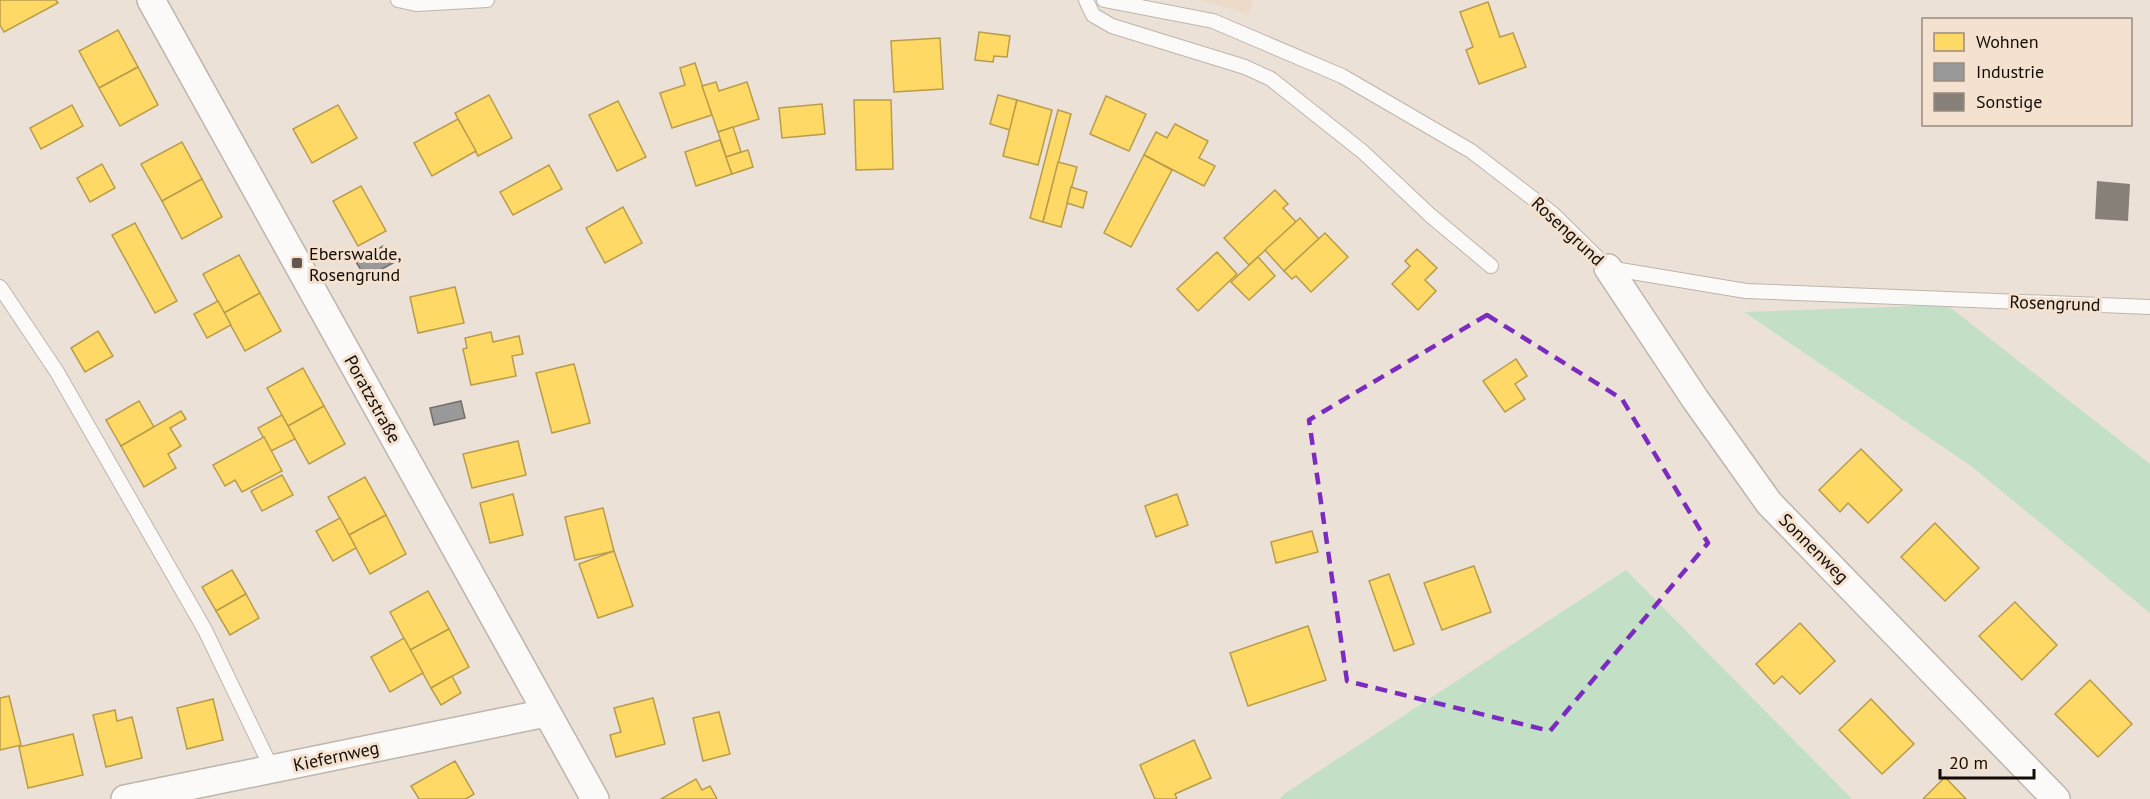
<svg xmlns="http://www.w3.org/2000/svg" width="2150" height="799" font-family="'PT Sans',sans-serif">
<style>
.built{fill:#eddbc9}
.green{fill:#c3e0c6}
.homes{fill:#ffd966;stroke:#b89c4a;stroke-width:1.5}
.industry{fill:#999;stroke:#716f6d;stroke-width:1.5}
.building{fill:#888179}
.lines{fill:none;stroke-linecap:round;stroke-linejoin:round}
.service-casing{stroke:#bdb5ad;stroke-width:16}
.minor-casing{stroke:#bdb5ad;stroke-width:30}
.service{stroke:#fcfaf9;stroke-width:14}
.minor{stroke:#fcfaf9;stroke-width:27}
.marked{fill:none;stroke:#7b2cbf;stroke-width:4.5;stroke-dasharray:12 8;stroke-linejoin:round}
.poi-dot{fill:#5f5750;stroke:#f4e1cf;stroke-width:2}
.labels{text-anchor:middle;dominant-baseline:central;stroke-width:6;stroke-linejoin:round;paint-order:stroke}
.street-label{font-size:18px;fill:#130d07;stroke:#f4e1cf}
.poi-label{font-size:18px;fill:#130d07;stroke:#f4e1cf;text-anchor:start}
</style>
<rect width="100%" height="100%" fill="#ece1d7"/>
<polygon class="built" points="1200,0 1253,0 1249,15"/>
<g class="green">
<polygon points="1947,305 2150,464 2150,613 1971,466 1744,312"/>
<polygon points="1626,570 1852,799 1280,799 1284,794"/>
</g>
<g class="homes">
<polygon points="0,0 56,0 58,3 4,32 0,25"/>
<polygon points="1488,2 1500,37 1513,33 1526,67 1479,84 1466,50 1473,47 1460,12"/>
<polygon points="118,30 138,67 99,88 79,51"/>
<polygon points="979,32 1010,36 1007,57 994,56 993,62 975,60"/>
<polygon points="940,38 943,89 894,92 891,41"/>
<polygon points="695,63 712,115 672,128 660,93 685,85 680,68"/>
<polygon points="138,67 158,105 120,126 99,88"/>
<polygon points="716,82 719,91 747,82 759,119 718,132 702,86"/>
<polygon points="489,95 512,138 478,156 455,113"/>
<polygon points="998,95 1017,100 1010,130 990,124"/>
<polygon points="1106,96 1146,114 1129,151 1090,134"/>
<polygon points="854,100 891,100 893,169 856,170"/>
<polygon points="1017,100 1052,110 1038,165 1003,156"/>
<polygon points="618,101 646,157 617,171 589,115"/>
<polygon points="822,104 825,134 782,138 779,108"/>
<polygon points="72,105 83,126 41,149 30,128"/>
<polygon points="338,105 357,138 312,163 293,129"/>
<polygon points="1058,110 1071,114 1043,222 1030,218"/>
<polygon points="458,119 476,151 432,176 414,143"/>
<polygon points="1175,124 1208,141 1199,158 1215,166 1204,186 1144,155 1156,132 1167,138"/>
<polygon points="733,127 741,152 726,157 718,132"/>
<polygon points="720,140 732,174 696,186 685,152"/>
<polygon points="182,142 202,179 162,201 141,164"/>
<polygon points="748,150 753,167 732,174 726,157"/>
<polygon points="1144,155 1172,170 1131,247 1104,233"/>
<polygon points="1058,162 1077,167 1061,227 1043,222"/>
<polygon points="102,164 115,188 90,202 77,178"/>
<polygon points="549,165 562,189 513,215 500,192"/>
<polygon points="202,179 222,217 182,239 162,201"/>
<polygon points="361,186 386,231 358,246 333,201"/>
<polygon points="1071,187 1087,192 1083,208 1067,203"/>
<polygon points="1275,190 1288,204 1283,208 1296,222 1249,265 1224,238"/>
<polygon points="623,207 642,243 605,263 586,228"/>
<polygon points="1300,218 1319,239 1284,271 1265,250"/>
<polygon points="135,223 177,301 155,313 112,235"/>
<polygon points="1325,233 1348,257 1311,292 1296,276 1292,279 1284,271"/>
<polygon points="1417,249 1437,268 1425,280 1436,291 1418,310 1392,284 1410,266 1405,261"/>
<polygon points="1217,252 1237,274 1198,311 1177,289"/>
<polygon points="239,255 260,293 224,313 203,274"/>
<polygon points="1258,257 1275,276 1249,300 1231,282"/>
<polygon points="455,287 464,323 418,333 410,297"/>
<polygon points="260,293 281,331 245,351 224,313"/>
<polygon points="218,301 231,325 207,338 194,314"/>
<polygon points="98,331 113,356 85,372 71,348"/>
<polygon points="491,332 493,342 519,336 523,354 512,356 516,376 471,385 463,349 467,348 465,338"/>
<polygon points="1516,359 1527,376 1515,384 1525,399 1505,412 1483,381"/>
<polygon points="574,364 590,423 552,433 536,373"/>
<polygon points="303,368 324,406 288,426 267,388"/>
<polygon points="139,401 154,427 121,446 106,420"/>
<polygon points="324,406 345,444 309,464 288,426"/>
<polygon points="181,411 186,419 170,428 181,446 168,454 176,468 144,487 121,446"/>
<polygon points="282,415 295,439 271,451 258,428"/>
<polygon points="264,437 282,471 242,492 235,480 225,486 213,465"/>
<polygon points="518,441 526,475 472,488 463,454"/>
<polygon points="1861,449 1902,490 1868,523 1848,503 1840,512 1819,490"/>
<polygon points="282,475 293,495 262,511 251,491"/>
<polygon points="365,477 386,515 349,535 328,497"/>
<polygon points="513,494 523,535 490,543 480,503"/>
<polygon points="1177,494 1188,525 1156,537 1145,506"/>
<polygon points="603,508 614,551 575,560 565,517"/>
<polygon points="386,515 406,554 370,574 349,535"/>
<polygon points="340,518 356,548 333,561 316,531"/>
<polygon points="1935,523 1979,568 1945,601 1901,557"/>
<polygon points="1312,531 1318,552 1276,563 1271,542"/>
<polygon points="614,551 633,606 598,618 579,564"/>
<polygon points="1474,566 1491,612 1442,630 1424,583"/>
<polygon points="232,570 246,594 216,611 202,587"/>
<polygon points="1389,574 1414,644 1394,651 1369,581"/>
<polygon points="428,591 449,629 410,650 390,612"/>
<polygon points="246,594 259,618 230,635 216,611"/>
<polygon points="2015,602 2057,645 2022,680 1979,636"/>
<polygon points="1800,623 1835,661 1800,694 1782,676 1774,684 1756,664"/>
<polygon points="1308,626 1326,680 1248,706 1230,653"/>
<polygon points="449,629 469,667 431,688 410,650"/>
<polygon points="404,638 423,673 390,692 371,657"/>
<polygon points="452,676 461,693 441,705 431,688"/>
<polygon points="2090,680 2132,724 2098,757 2055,714"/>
<polygon points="9,696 21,745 0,750 0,698"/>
<polygon points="653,698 665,744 616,757 610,735 621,732 614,708"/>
<polygon points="213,699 223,740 187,749 177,708"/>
<polygon points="1871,699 1914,744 1882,774 1839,730"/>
<polygon points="115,710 117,721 132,717 142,758 106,767 93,715"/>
<polygon points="719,712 730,754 703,761 693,718"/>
<polygon points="73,734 83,775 28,788 19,747"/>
<polygon points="1194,740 1211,778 1175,794 1177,799 1155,799 1140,765"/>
<polygon points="455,761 474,794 466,799 419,799 411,786"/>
<polygon points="1945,777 1966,799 1923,799"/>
<polygon points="696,779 702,790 710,786 717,799 661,799"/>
</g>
<g class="industry">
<polygon points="383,246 393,263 366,278 356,262"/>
<polygon points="461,401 465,418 434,425 430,408"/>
</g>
<polygon class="building" points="2097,181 2130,184 2128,221 2095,219"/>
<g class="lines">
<defs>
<g id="service">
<polyline points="398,0 416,4 487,0"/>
<polyline points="1086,0 1093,15 1112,26 1245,67 1271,79 1363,152 1431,216 1491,266"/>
<polyline points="1104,0 1213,21 1342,76 1471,151 1552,213 1608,268 1746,291 2150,307"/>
<polyline points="0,287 57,372 205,630 272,769"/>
</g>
<g id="minor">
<polyline points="151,0 595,799"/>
<polyline points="1608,268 1695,399 1769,503 2056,799"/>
<polyline points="125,799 546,713"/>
</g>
</defs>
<use href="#service" class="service-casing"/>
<use href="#minor" class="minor-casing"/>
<use href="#service" class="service"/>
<use href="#minor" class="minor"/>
</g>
<path class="marked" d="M1487,315l135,84 86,144 -158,188 -203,-50 -38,-261z"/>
<rect class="poi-dot" x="291" y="257" width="12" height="12" rx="3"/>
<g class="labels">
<g class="street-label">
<text transform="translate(1568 231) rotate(43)">Rosengrund</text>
<text transform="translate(2055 303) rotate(2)">Rosengrund</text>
<text transform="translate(373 399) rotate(61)">Poratzstraße</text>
<text transform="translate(1814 548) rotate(45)">Sonnenweg</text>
<text transform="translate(336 756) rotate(-12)">Kiefernweg</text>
</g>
<g class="poi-label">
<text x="309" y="253">Eberswalde,<tspan x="309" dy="21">Rosengrund</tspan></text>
</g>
</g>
<rect x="1922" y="18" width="210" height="108" fill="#f4e1cf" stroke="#9a8c7f" stroke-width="1.5"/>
<rect x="1934" y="33" width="30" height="18" fill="#ffd966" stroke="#9a8c7f" stroke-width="1.5"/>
<text x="1976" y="48" font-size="18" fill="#130d07">Wohnen</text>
<rect x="1934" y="63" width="30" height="18" fill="#999999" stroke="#9a8c7f" stroke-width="1.5"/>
<text x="1976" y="78" font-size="18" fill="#130d07">Industrie</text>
<rect x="1934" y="93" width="30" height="18" fill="#888179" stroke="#9a8c7f" stroke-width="1.5"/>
<text x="1976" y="108" font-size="18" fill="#130d07">Sonstige</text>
<path d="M1940 769v9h94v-9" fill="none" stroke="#130d07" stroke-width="3"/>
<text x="1949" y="769" font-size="18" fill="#130d07" stroke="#f4e1cf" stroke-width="4.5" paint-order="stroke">20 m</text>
</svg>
